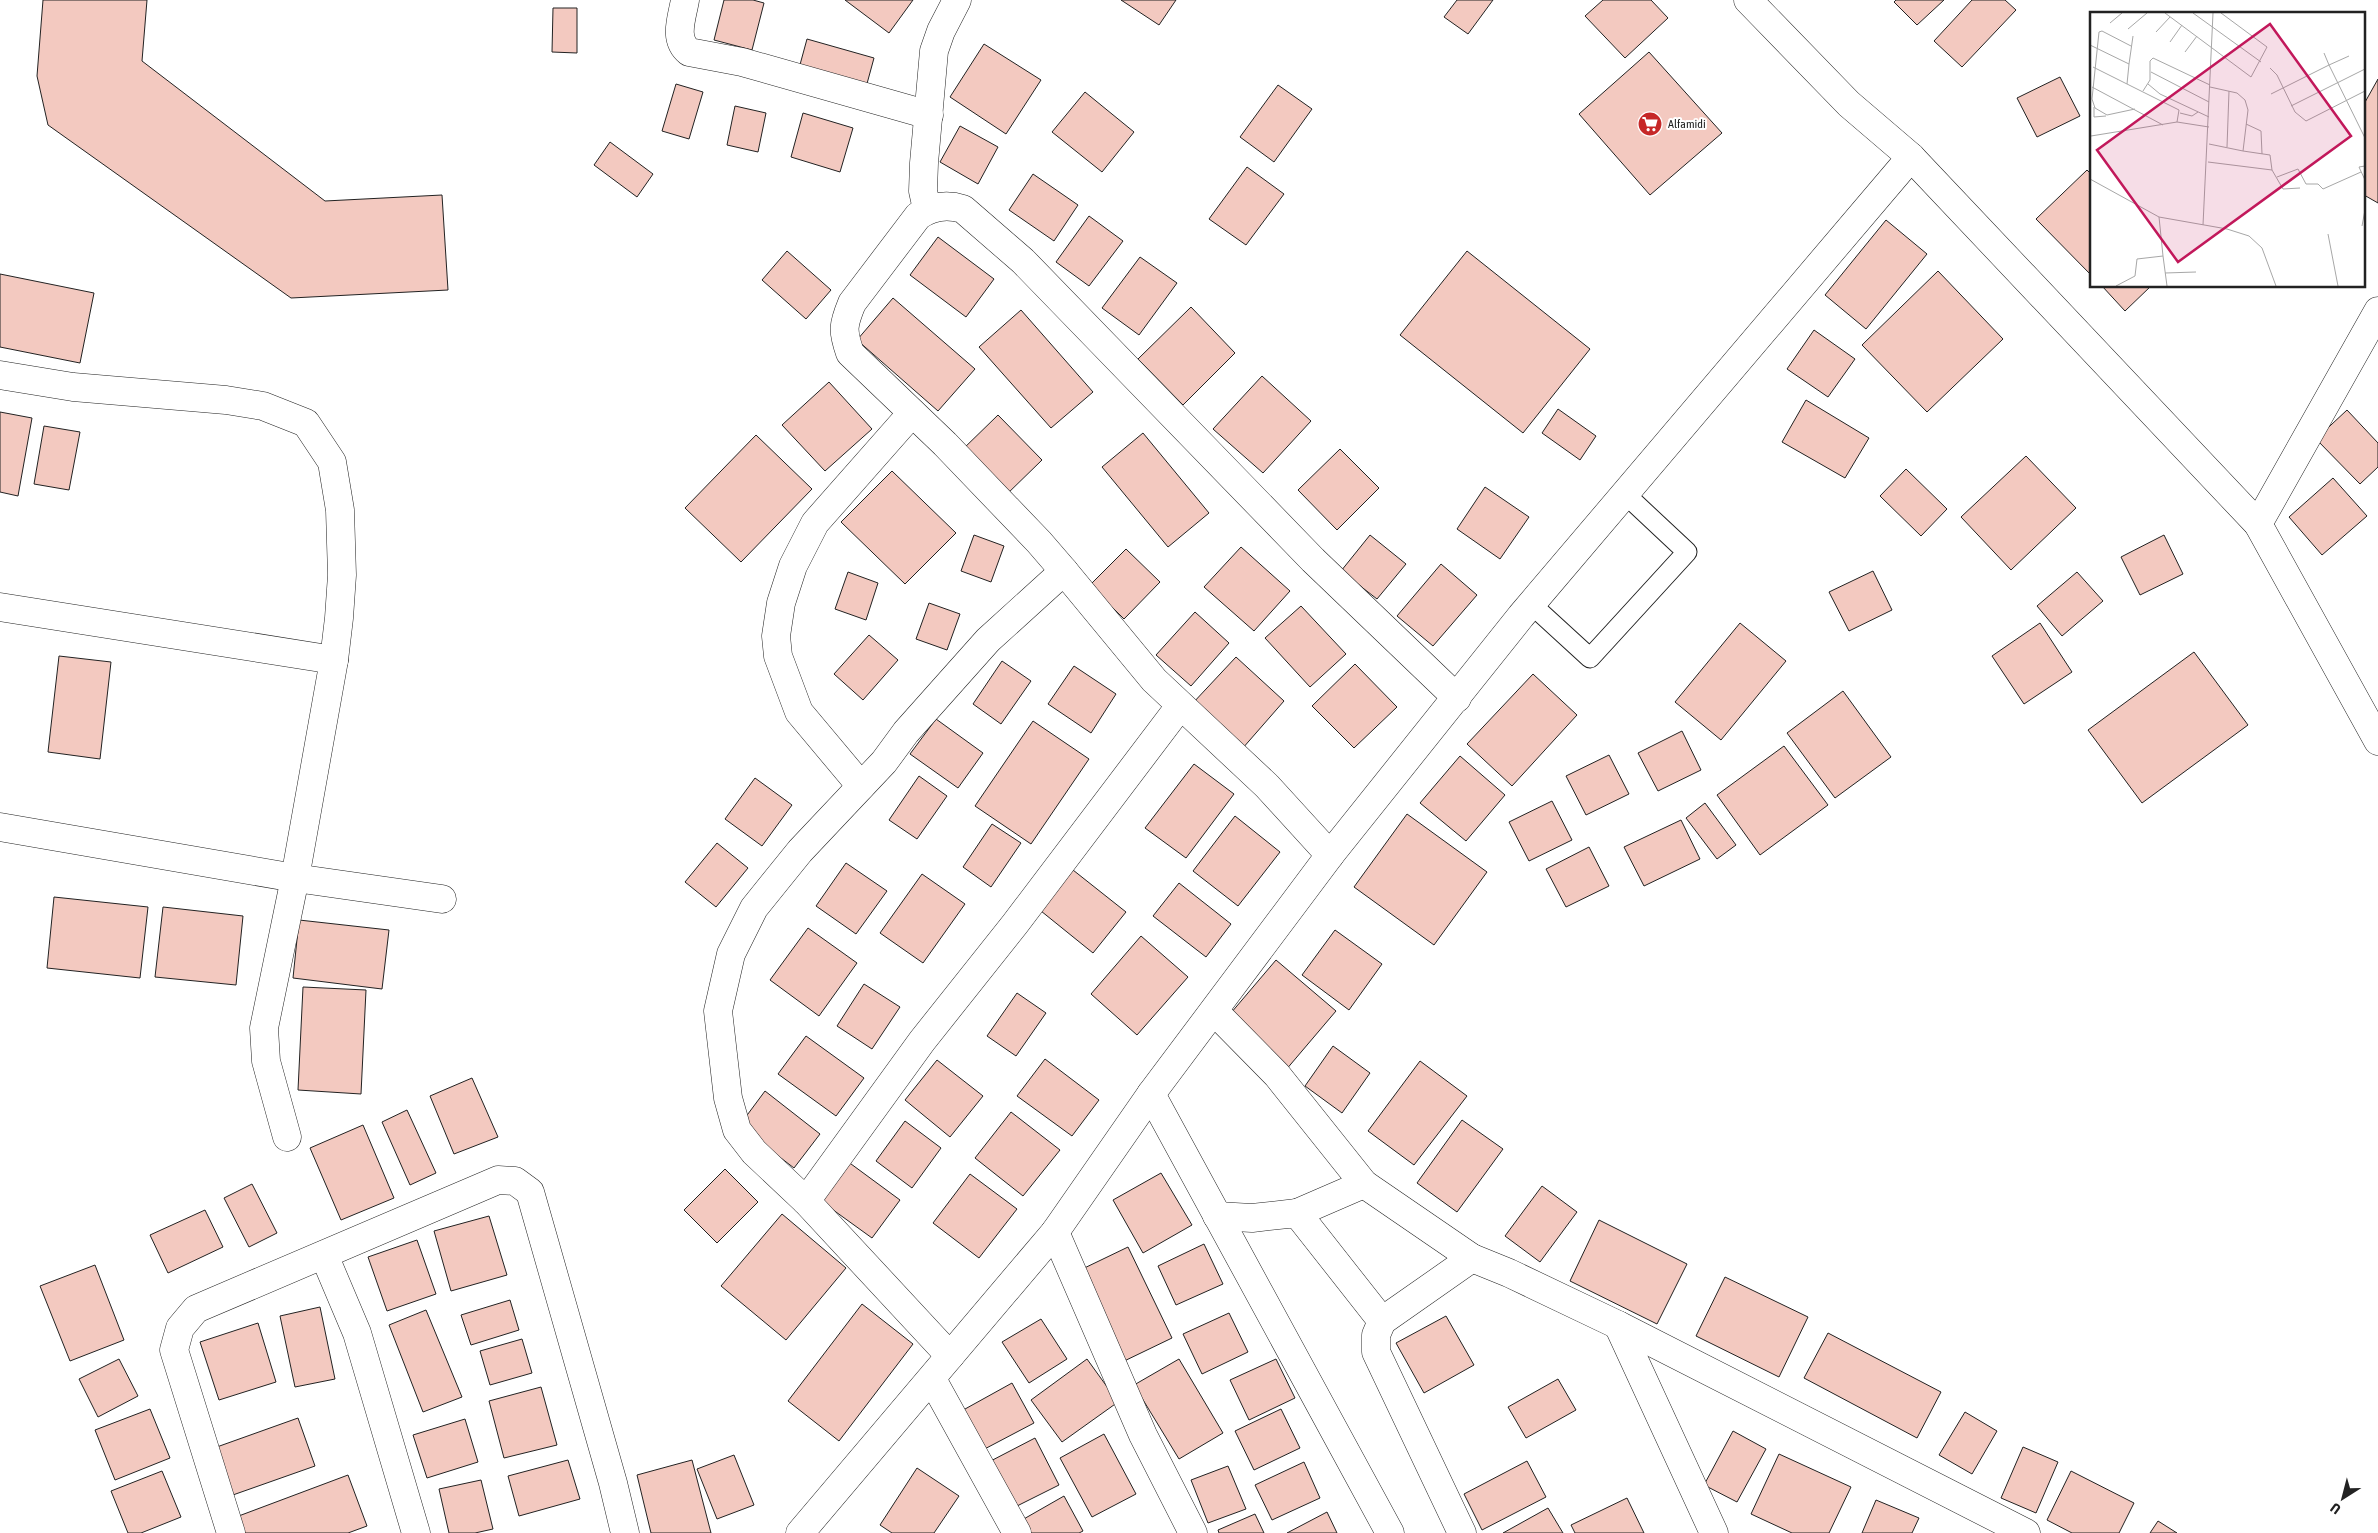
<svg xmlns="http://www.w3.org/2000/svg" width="2378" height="1533" font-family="'Asap Condensed',sans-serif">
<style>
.building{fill:#f3c9c0;stroke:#222}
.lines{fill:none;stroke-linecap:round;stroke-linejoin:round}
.service-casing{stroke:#222;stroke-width:21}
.minor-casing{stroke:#222;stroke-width:29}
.secondary-casing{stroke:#222;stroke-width:29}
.service{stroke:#fff;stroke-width:19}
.minor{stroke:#fff;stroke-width:28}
.secondary{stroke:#fff;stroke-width:28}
.labels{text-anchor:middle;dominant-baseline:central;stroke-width:4;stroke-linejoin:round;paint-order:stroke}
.poi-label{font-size:12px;fill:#222;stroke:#fff;text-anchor:start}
.inset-road{fill:none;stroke:#a7a7a7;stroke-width:1}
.view{fill:#c2185b;fill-opacity:0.15;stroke:#c2185b;stroke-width:2.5}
.inset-edge{fill:none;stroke:#222;stroke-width:2.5}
</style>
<rect width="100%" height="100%" fill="#fff"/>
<g class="building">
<polygon points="43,0 147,0 142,61 325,201 442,195 448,290 291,298 48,125 37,76"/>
<polygon points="724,0 753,0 764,3 752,50 714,40"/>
<polygon points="845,0 913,0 889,33"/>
<polygon points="1121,0 1176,0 1159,25"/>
<polygon points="1457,0 1493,0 1468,34 1444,17"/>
<polygon points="1603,0 1651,0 1668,18 1625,58 1585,16"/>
<polygon points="1896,0 1944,0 1917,25 1894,2"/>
<polygon points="1972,0 2005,0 2016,10 1962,67 1934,41"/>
<polygon points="553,8 577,8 577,53 552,52"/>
<polygon points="807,39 874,58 865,91 798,72"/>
<polygon points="984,44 1041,80 1006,134 950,97"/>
<polygon points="1649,52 1722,133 1650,195 1579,114"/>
<polygon points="2060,77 2080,116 2037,137 2017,98"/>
<polygon points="2378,79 2378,203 2364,195 2364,104"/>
<polygon points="676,84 703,92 689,139 662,131"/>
<polygon points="1278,85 1312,109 1274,162 1240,137"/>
<polygon points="1085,92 1134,132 1102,172 1052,132"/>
<polygon points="735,106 766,113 758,152 727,145"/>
<polygon points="803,113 853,128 840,172 791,157"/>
<polygon points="960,126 998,147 978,184 940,162"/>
<polygon points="610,142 653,174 637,197 594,165"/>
<polygon points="1247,167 1284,194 1246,245 1209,219"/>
<polygon points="2087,170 2092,175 2092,276 2036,219"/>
<polygon points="1033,174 1078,205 1054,241 1009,210"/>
<polygon points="1089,216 1123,241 1089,286 1056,262"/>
<polygon points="1886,220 1927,254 1866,329 1825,295"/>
<polygon points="938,237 994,279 966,317 910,275"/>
<polygon points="787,251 831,290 806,319 762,280"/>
<polygon points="1467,251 1590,349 1523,433 1400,335"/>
<polygon points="1140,257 1177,283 1139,335 1102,308"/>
<polygon points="1938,271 2003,339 1927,412 1862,345"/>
<polygon points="0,274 94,293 80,363 0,347"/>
<polygon points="2102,286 2151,286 2125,311"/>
<polygon points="893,298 975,369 938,411 857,340"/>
<polygon points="1191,307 1235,353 1183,405 1138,359"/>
<polygon points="1021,310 1093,392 1051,428 979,347"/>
<polygon points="1814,330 1855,359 1828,397 1787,369"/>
<polygon points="1262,376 1311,421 1263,473 1213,429"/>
<polygon points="829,382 872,429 825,471 782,425"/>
<polygon points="1806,400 1869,438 1845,478 1782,442"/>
<polygon points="1558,409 1596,436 1580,460 1542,433"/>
<polygon points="2347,410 2378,443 2378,467 2360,484 2316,439"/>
<polygon points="0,412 32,418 18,496 0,492"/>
<polygon points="998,415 1042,460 1004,497 960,452"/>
<polygon points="44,426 80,432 69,490 34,484"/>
<polygon points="1143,433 1209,513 1168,547 1102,467"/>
<polygon points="756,435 812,489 741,562 685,508"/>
<polygon points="1340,449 1379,488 1337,530 1298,490"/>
<polygon points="2026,456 2076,508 2011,570 1961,517"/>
<polygon points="1906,469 1947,509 1921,536 1880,496"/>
<polygon points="892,471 956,533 905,584 841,522"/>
<polygon points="2333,478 2367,516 2322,555 2289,517"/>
<polygon points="1485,487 1529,517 1500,559 1457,529"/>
<polygon points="974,535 1004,546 991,582 961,571"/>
<polygon points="1370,535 1406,564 1377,599 1341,571"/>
<polygon points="2164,535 2183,574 2140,595 2121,557"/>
<polygon points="1241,547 1290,591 1254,631 1204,587"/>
<polygon points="1126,549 1160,582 1124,619 1090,585"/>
<polygon points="1441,564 1477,595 1433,646 1397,616"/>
<polygon points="1873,571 1892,610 1849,631 1829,592"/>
<polygon points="848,572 878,583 866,620 835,609"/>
<polygon points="2077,572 2103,601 2062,636 2037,606"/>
<polygon points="929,603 960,614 947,650 916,639"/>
<polygon points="1301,606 1346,654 1310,687 1265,638"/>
<polygon points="1195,612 1229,643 1191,686 1156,655"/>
<polygon points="1740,623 1786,661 1721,740 1675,702"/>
<polygon points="2040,623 2072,672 2024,704 1992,656"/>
<polygon points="869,635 898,660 863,700 834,674"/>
<polygon points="2194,652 2248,725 2142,803 2088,730"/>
<polygon points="59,656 111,662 100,759 48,752"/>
<polygon points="1236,657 1284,701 1242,749 1192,704"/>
<polygon points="1002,661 1031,681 1001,724 973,704"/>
<polygon points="1355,664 1397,707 1354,748 1312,706"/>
<polygon points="1074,666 1116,694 1091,733 1048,704"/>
<polygon points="1533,674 1577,715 1512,786 1467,744"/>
<polygon points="1843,691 1891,757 1835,798 1787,733"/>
<polygon points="936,719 983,753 958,788 910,754"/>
<polygon points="1033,721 1089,759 1031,844 975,806"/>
<polygon points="1682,731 1701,770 1658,791 1638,753"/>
<polygon points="1784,746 1828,805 1760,855 1717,795"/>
<polygon points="1609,755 1629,794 1586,815 1566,776"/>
<polygon points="1460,756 1505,795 1466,841 1420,803"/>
<polygon points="1194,764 1234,794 1186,858 1145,828"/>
<polygon points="919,776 947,796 917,839 889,820"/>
<polygon points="755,778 792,805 762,846 725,819"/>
<polygon points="1552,801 1572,840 1529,861 1509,822"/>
<polygon points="1705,803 1736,845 1717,859 1686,818"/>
<polygon points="1407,814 1487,872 1434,945 1354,887"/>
<polygon points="1235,816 1280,852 1238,906 1193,871"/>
<polygon points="1681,820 1700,859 1644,886 1624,847"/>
<polygon points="992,824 1021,843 991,887 963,867"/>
<polygon points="717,843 748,868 716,907 685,882"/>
<polygon points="1589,847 1609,886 1566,907 1546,869"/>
<polygon points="846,863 887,891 856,934 816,906"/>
<polygon points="1073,870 1126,912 1093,953 1041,911"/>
<polygon points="922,874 965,904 923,963 880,933"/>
<polygon points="1179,883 1231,924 1206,957 1153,916"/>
<polygon points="54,897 148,907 140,978 47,968"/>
<polygon points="163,907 243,916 236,985 155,977"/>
<polygon points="299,920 389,930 382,989 293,978"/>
<polygon points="808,928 857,963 819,1016 770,980"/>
<polygon points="1335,930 1382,964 1349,1010 1302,975"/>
<polygon points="1141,936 1188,977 1137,1035 1091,994"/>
<polygon points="1276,960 1336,1011 1285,1071 1225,1020"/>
<polygon points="864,984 900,1007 872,1049 837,1026"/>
<polygon points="303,987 366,990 361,1094 298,1090"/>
<polygon points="1017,993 1046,1013 1016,1056 987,1036"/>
<polygon points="806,1036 864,1078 836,1116 778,1074"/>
<polygon points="1333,1046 1370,1073 1342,1113 1305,1086"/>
<polygon points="1045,1059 1099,1100 1072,1136 1017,1096"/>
<polygon points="937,1060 983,1096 950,1137 905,1100"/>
<polygon points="1420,1061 1467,1096 1414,1165 1368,1131"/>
<polygon points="472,1078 498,1137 454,1154 430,1096"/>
<polygon points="765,1091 820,1134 794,1168 739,1126"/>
<polygon points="407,1110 436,1173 410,1185 382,1122"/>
<polygon points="1011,1112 1060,1150 1023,1196 975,1158"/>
<polygon points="1462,1120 1503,1149 1457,1212 1417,1183"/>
<polygon points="905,1121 941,1148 912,1188 876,1161"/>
<polygon points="363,1125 394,1198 341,1220 310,1148"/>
<polygon points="847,1161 900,1200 872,1238 818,1199"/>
<polygon points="725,1169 758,1202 717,1243 684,1210"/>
<polygon points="1161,1173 1192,1225 1143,1253 1113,1200"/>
<polygon points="970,1174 1017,1209 979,1258 933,1223"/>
<polygon points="252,1184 277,1233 249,1247 224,1198"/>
<polygon points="1542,1186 1577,1212 1540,1262 1505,1236"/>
<polygon points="205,1210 223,1247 168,1273 150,1235"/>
<polygon points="782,1214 846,1268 786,1340 721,1286"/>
<polygon points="489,1216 507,1275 451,1291 434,1231"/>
<polygon points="1599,1220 1687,1264 1657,1324 1570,1281"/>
<polygon points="417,1240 436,1294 387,1311 368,1257"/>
<polygon points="1204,1244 1223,1284 1176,1305 1158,1266"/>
<polygon points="1128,1247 1172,1338 1118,1364 1074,1273"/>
<polygon points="95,1265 124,1340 70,1361 40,1286"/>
<polygon points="1725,1277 1808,1317 1779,1377 1696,1336"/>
<polygon points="510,1300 519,1330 471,1345 461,1315"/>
<polygon points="862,1304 913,1344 839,1441 788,1401"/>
<polygon points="320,1307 335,1379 295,1387 280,1316"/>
<polygon points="426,1310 462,1397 423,1412 389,1325"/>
<polygon points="1229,1313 1248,1352 1202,1374 1183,1334"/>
<polygon points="1446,1316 1474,1365 1424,1393 1396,1343"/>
<polygon points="1041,1319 1067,1359 1029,1383 1002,1342"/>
<polygon points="258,1323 276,1382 219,1400 200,1342"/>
<polygon points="1828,1333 1941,1392 1917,1438 1804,1378"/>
<polygon points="522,1339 532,1373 490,1385 480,1351"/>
<polygon points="119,1359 138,1396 98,1417 79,1379"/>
<polygon points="1087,1359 1118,1402 1062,1442 1031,1400"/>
<polygon points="1179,1359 1223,1433 1179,1459 1134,1385"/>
<polygon points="1276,1359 1295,1398 1249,1420 1230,1380"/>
<polygon points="1558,1379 1576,1410 1526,1438 1508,1407"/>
<polygon points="1012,1383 1034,1423 977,1453 956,1414"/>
<polygon points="541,1387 557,1445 504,1458 489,1401"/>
<polygon points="150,1409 170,1458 115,1480 95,1430"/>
<polygon points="1281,1409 1300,1448 1254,1470 1235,1431"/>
<polygon points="1965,1412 1997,1431 1972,1474 1939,1455"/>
<polygon points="298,1418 315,1466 230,1496 214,1448"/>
<polygon points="465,1419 478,1462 427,1478 413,1435"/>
<polygon points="1733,1431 1766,1449 1737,1502 1704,1485"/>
<polygon points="1104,1434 1136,1494 1092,1517 1060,1458"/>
<polygon points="1035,1438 1059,1485 1007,1511 983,1465"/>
<polygon points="2023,1447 2058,1462 2036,1513 2001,1498"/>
<polygon points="1779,1454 1851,1487 1829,1533 1792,1533 1751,1514"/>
<polygon points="734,1455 754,1505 717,1519 697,1469"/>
<polygon points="568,1460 580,1499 519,1516 508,1476"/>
<polygon points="692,1460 711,1533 651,1533 637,1475"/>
<polygon points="1527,1461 1546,1497 1482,1530 1464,1494"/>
<polygon points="1304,1462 1320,1498 1272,1520 1255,1485"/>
<polygon points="1228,1466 1246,1509 1208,1523 1191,1480"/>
<polygon points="917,1468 959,1496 934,1533 892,1533 880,1525"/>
<polygon points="162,1471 181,1517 141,1533 128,1533 111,1491"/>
<polygon points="2071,1471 2134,1503 2119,1533 2072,1533 2047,1520"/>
<polygon points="348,1475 367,1526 348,1533 242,1533 236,1517"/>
<polygon points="481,1480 493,1529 475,1533 449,1533 439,1489"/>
<polygon points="1064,1496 1083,1531 1079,1533 1020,1533 1015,1524"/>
<polygon points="1627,1498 1644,1533 1575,1533 1571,1525"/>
<polygon points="1876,1500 1919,1518 1912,1533 1862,1533"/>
<polygon points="1548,1508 1563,1533 1503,1533"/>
<polygon points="1327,1512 1337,1533 1287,1533"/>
<polygon points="1255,1514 1264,1533 1219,1533 1218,1530"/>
<polygon points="2158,1521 2177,1533 2150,1533"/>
</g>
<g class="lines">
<defs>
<polyline id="service" points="1531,604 1590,658 1687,552 1624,493"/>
<g id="minor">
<path d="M685,0c-3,18 -12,39 4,52l53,10 187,53"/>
<polyline points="927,209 923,191 924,163 934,51 941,31 957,0"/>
<polyline points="0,375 73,387 226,400 263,406 306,423 332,462 340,510 342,575 339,618 334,660 295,878 264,1028 266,1061 287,1137"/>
<polyline points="2258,524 2378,311"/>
<path d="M1064,571l-25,-29 -94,-98 -95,-91c-8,-23 -7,-28 2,-50l66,-87c14,-10 29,-12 45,-7l60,52 290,299 144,138"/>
<polyline points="0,607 334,660"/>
<polyline points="861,786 799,712 778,656 776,636 781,603 793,566 815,523 912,413"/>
<polyline points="0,827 295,878 442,899"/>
<polyline points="1214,1011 1277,1075 1364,1184 1472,1258 1509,1273 1618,1325 2026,1533"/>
<polyline points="1151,1094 1390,1533"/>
<polyline points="806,1201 922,1041 1015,924 1180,706"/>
<polyline points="1297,1213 1364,1184"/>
<polyline points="1217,1216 1252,1218 1297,1213 1382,1321"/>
<polyline points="1055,1232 1143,1435 1193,1533"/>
<polyline points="324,1255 357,1333 416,1533"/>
<polyline points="1618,1325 1714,1533"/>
<polyline points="950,1356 806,1201 754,1152 737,1130 728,1098 718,1011 731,954 754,908 800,851 884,762 906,732 988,640 1064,571 1154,680 1267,786 1330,855"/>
<polyline points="932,1379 1017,1533"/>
<polyline points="231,1533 174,1350 180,1328 196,1309 498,1180 515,1181 530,1192 613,1483 625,1533"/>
<polyline points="800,1533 1055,1232 1151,1094 1330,855 1521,616 1911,157"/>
<polyline points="1462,1533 1376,1352 1376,1335 1382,1321 1472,1258"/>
</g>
<polyline id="secondary" points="1748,0 1849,104 1911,157 2258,524 2378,741"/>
</defs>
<use href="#service" class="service-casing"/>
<use href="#minor" class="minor-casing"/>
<use href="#secondary" class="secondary-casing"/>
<use href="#service" class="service"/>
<use href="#minor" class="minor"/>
<use href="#secondary" class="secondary"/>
</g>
<defs>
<symbol id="supermarket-disc" viewBox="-11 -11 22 22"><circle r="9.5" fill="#c62828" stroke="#fff"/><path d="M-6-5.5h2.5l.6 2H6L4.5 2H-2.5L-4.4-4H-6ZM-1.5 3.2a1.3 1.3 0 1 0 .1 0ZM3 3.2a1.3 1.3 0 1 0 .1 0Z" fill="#fff"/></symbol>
</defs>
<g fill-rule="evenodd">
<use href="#supermarket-disc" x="1636" y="110" width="28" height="28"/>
</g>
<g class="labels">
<g class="poi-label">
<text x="1668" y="124">Alfamidi</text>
</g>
</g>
<g transform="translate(2090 12)">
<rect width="275" height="275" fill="#fff"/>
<path class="inset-road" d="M75,1l86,64 16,-30 -46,-34M103,1l68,49M20,11l12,-10M38,17l19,-16M66,20l14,-15M80,30l12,-17M0,33l39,19 -2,20M41,34l-29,-15 -3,1 -7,67 3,9 12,7 28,-6M95,40l12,-16M259,44l-20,9 36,73M39,52l4,-28M3,55l86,43 -2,12M180,56l7,7 18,37 11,9 59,-30M61,60l58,30M58,72l12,10 49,23M2,75l71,38M53,79l7,-11v-19l3,-3 57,27M181,82l58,-29 -5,-12M201,94l74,-37M4,95v10l12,-1M90,101l12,3 6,-4M156,112l15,7 1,23M1,124l86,-14 32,5M119,132l34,7 5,-41 -3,-10 -8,-7 -27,-6M137,135l2,-56M118,150l64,8 -2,-15 -27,-4M275,154l-6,1 6,13M182,158l11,19 17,-1M187,165l21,-8 8,15h12l5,5 38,-17M0,167l69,38 68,12 22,7 13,12 14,38M113,213l10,-212M272,214l3,-16M238,222l10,52M73,244l4,30M75,261l31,-1M26,274l19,-10 2,-17 26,-3 -4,-39"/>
<path class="view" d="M180,12l81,112 -173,126 -81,-112z"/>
<rect width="275" height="275" class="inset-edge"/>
</g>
<g transform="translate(2343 1498) rotate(216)" stroke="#ffffff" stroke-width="4" paint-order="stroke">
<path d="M0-4L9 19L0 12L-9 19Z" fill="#222222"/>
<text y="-8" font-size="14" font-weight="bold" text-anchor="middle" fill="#222222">U</text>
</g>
</svg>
